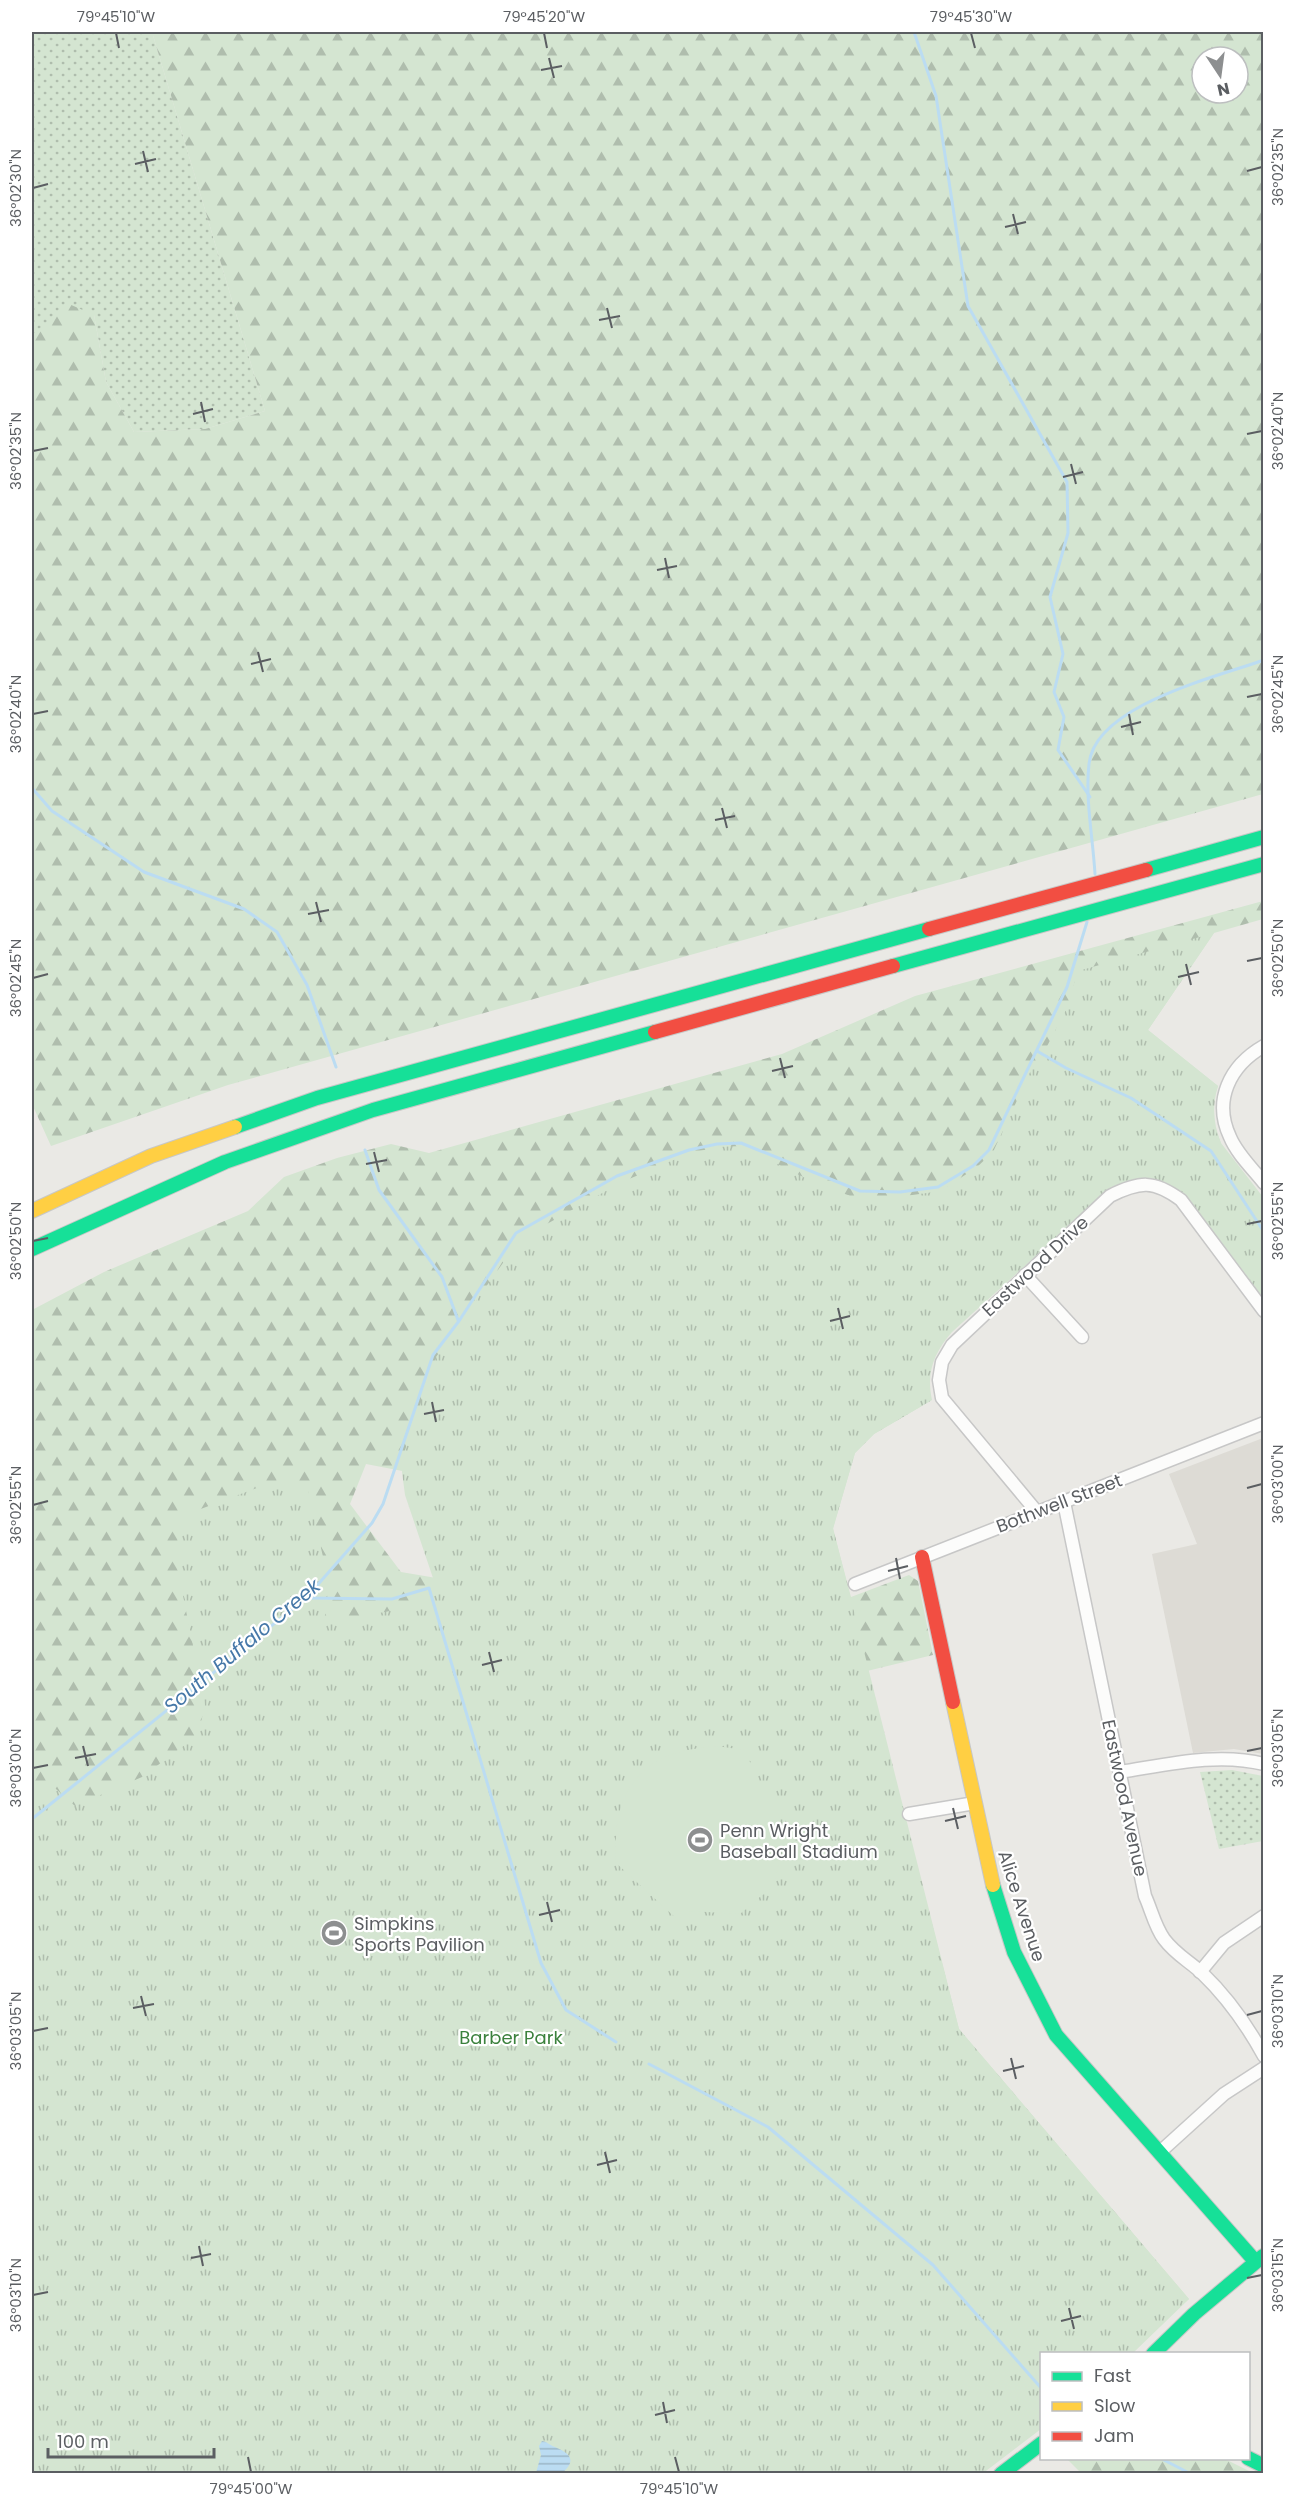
<svg xmlns="http://www.w3.org/2000/svg" width="1295" height="2505" font-family="Poppins,sans-serif">
<style>
.education{fill:#dddbd5}
.grass{fill:url(#grass-dots)}
.forest{fill:url(#forest-firs);fill-rule:evenodd}
.park{fill:url(#park-tufts)}
.pitch{fill:#d4e5d1}
.water{fill:url(#water-rules)}
.lines{fill:none;stroke-linecap:round;stroke-linejoin:round}
.stream{stroke:#bbdcf2;stroke-width:3}
.street-casing{stroke:#c7c7c7;stroke-width:15}
.fast-casing{stroke:#c7c7c6;stroke-width:16}
.slow-casing{stroke:#c7c7c6;stroke-width:16}
.jam-casing{stroke:#c7c7c6;stroke-width:16}
.street{stroke:#fcfcfb;stroke-width:12}
.fast{stroke:#16e098;stroke-width:14}
.slow{stroke:#ffcf43;stroke-width:14}
.jam{stroke:#f24e42;stroke-width:14}
.ticks{fill:none;stroke:#5b5e62;stroke-width:2}
.labels{text-anchor:middle;dominant-baseline:central;stroke-width:4.5;stroke-linejoin:round;paint-order:stroke}
.street-label{font-size:18px;fill:#5b5e62;stroke:#fff}
.poi-label{font-size:18px;fill:#5b5e62;stroke:#fff;text-anchor:start}
.park-label{font-size:18px;fill:#3b813d;stroke:#fff}
.water-label{font-size:20px;font-style:italic;fill:#4678a8;stroke:#fff}
.neatline{fill:none;stroke:#5b5e62;stroke-width:2}
.ticks-label{font-size:15px;text-anchor:middle;fill:#5b5e62}
</style>
<defs>
<pattern id="grass-dots" width="8" height="8" patternUnits="userSpaceOnUse" patternTransform="scale(1.5)"><rect width="8" height="8" fill="#d4e5d1"/><path d="M2 2h.1M6 6h.1" fill="none" stroke="#afbdad" stroke-width="1.8" stroke-linecap="round"/></pattern>
<pattern id="forest-firs" width="22" height="20" patternUnits="userSpaceOnUse" patternTransform="scale(1.5)"><rect width="22" height="20" fill="#d4e5d1"/><path d="M5 1l3.5 6h-7zM16 11l3.5 6h-7z" fill="#afbdad"/></pattern>
<pattern id="park-tufts" width="24" height="20" patternUnits="userSpaceOnUse" patternTransform="scale(1.5)"><rect width="24" height="20" fill="#d4e5d1"/><path d="M3 7l-1-3M5 7V3M7 7l1-3M15 17l-1-3M17 17v-4M19 17l1-3" fill="none" stroke="#afbdad"/></pattern>
<pattern id="water-rules" width="6" height="5" patternUnits="userSpaceOnUse" patternTransform="scale(1.5)"><rect width="6" height="5" fill="#bbdcf2"/><path d="M0 2.5h6" fill="none" stroke="#9bb6c7"/></pattern>
</defs>
<rect width="100%" height="100%" fill="#eae9e5"/>
<polygon class="education" points="1263,1438 1263,1754 1234,1749 1193,1753 1152,1554 1197,1544 1169,1474"/>
<g class="grass">
<polygon points="32,32 152,32 265,411 205,429 134,432 106,382 94,315 32,335"/>
<polygon points="1232,1770 1263,1776 1263,1841 1219,1849 1200,1772"/>
</g>
<g class="forest">
<path d="M152,32h1111v762l-1035,291 -177,61 -19,-42v-769l37,-31 25,11 12,67 28,50 71,-3 60,-18zM1202,57h36v36h-36z"/>
<path d="M1263,901v18l-49,14 -66,97 70,56c-6,20 -5,37 3,57l-204,8 -563,330 -88,-17 -16,40 51,68 65,11 245,-82 221,-101 -58,34 -19,19 -22,76 18,68 58,-22 9,6 15,74 -66,16 92,358 230,270 -57,51 -1100,-363v-677l72,-38 144,-61 36,-34 53,-19 54,-14 38,9 353,-99 133,-58z"/>
<polygon points="1067,2459 1225,2459 1253,2473 1081,2473"/>
</g>
<path class="park" d="M1214,933l-66,97 70,56 -5,15 2,27 6,15 42,54v103l-79,-106c-26,-16 -45,-18 -72,-7l-160,145c-18,21 -26,40 -20,68l-58,34 -19,19 -22,75 126,501 230,270 -56,54 -91,1 -1,75 -59,45 -950,-1v-691l15,-1 28,25 67,-29 56,-42 7,-30 -30,-149 7,-40 99,-37 27,12 21,92 -5,40 66,-12 24,-11 20,-19 -29,-86 -3,-23 2,-19 32,-96 84,-118 102,-57 68,-29 28,-6 24,-1 79,40 36,12 41,-1 43,-6 36,-24 16,-15 39,-84 12,-16 23,-44 11,-37z"/>
<path class="pitch" d="M717,1746l27,4 40,80 -9,54 -35,30 -50,-3 -12,9 -63,-58c1,-16 0,-36 5,-52 16,-49 50,-60 97,-64z"/>
<path class="water" d="M542,2441c6,1 7,4 13,6 14,6 23,13 7,26h-26l5,-18 -2,-9z"/>
<g class="lines">
<g class="stream">
<polyline points="914,32 936,96 968,306 1067,482 1068,533 1050,597 1063,654 1054,692 1064,717 1058,750 1090,797"/>
<polyline points="32,788 52,811 144,872 244,909 277,932 307,985 336,1067"/>
<path d="M1095,874c-2,-35 -10,-75 -6,-110 6,-59 128,-87 175,-104"/>
<polyline points="1037,1051 1066,1068 1131,1098 1211,1151 1264,1232"/>
<polyline points="365,1150 379,1190 442,1277 458,1320"/>
<polyline points="306,1598 392,1599 429,1588 541,1963 566,2010 616,2042"/>
<polyline points="32,1819 306,1598 372,1523 383,1504 433,1355 459,1321 516,1233 617,1176 689,1150 717,1144 741,1143 860,1191 900,1192 938,1187 973,1166 989,1150 1067,987 1087,922"/>
<polyline points="649,2064 768,2127 933,2265 1042,2389"/>
<polyline points="1160,2458 1191,2474"/>
</g>
<defs>
<g id="street">
<path d="M1264,1046c-35,20 -51,55 -34,91 7,17 23,32 34,46"/>
<polyline points="1025,1275 1082,1337"/>
<path d="M1064,1502l81,394c6,13 10,31 19,43 11,15 25,22 38,34 25,24 45,52 62,83"/>
<path d="M1037,1512l-95,-114 -3,-18 3,-18 10,-17 158,-149c30,-15 44,-16 71,4l83,111"/>
<polyline points="855,1584 1264,1423"/>
<path d="M1120,1772c46,-7 97,-20 144,-8"/>
<polyline points="909,1814 975,1803"/>
<polyline points="1200,1972 1224,1943 1264,1916"/>
<polyline points="1160,2152 1224,2094 1264,2068"/>
</g>
<g id="fast">
<polyline points="1146,870 1264,837"/>
<polyline points="893,966 1264,864"/>
<polyline points="235,1127 317,1098 929,929"/>
<polyline points="32,1249 225,1162 373,1110 655,1032"/>
<polyline points="993,1885 1014,1952 1056,2035 1255,2261"/>
<polyline points="1153,2354 1194,2314 1263,2256"/>
<polyline points="1248,2458 1264,2466"/>
<polyline points="1001,2474 1042,2443"/>
</g>
<g id="slow">
<polyline points="32,1211 151,1156 235,1127"/>
<polyline points="953,1702 993,1885"/>
</g>
<g id="jam">
<polyline points="929,929 1146,870"/>
<polyline points="655,1032 893,966"/>
<polyline points="922,1557 953,1702"/>
</g>
</defs>
<use href="#street" class="street-casing"/>
<use href="#fast" class="fast-casing"/>
<use href="#slow" class="slow-casing"/>
<use href="#jam" class="jam-casing"/>
<use href="#street" class="street"/>
<use href="#fast" class="fast"/>
<use href="#slow" class="slow"/>
<use href="#jam" class="jam"/>
</g>
<path class="ticks" d="M116,33l3,15M544,33l3,15M971,33l4,15M549,58l5,20M541,70l21,-4M143,151l5,21M135,164l21,-5M1247,171l15,-4M33,188l15,-4M1013,214l5,20M1005,227l21,-5M607,308l5,20M599,320l21,-4M201,402l4,20M193,414l20,-5M1247,434l15,-3M33,451l15,-3M1071,464l5,20M1063,477l20,-5M665,558l4,20M657,570l20,-4M258,652l5,20M251,664l20,-5M1247,697l15,-3M33,714l15,-3M1129,714l4,21M1121,727l20,-5M722,808l5,20M715,820l20,-4M316,902l5,20M308,914l21,-4M1247,961l15,-3M1186,964l5,21M1178,977l21,-5M33,978l15,-4M780,1058l5,20M772,1071l21,-5M374,1152l5,20M366,1164l21,-4M1247,1224l15,-3M33,1241l15,-3M838,1308l5,21M830,1321l20,-5M432,1402l4,20M424,1414l20,-4M1247,1488l15,-4M33,1505l15,-4M896,1558l4,21M888,1571l20,-5M489,1652l5,20M482,1665l20,-5M83,1746l5,20M1247,1751l15,-3M75,1758l21,-4M33,1768l15,-3M953,1808l5,21M945,1821l21,-5M547,1902l5,20M539,1915l21,-5M141,1996l5,20M133,2008l21,-4M1247,2015l15,-4M33,2031l15,-3M1011,2058l5,21M1003,2071l21,-5M605,2152l5,21M597,2165l20,-5M199,2246l4,20M191,2258l20,-4M1247,2278l15,-3M33,2295l15,-3M1069,2308l5,21M1061,2321l20,-5M663,2402l4,21M655,2415l20,-5M248,2457l3,15M675,2457l4,15"/>
<defs>
<symbol id="stadium-disc" viewBox="-11 -11 22 22"><circle r="9.5" fill="#8d8f90" stroke="#fff"/><path d="M0-5a6.5 5 0 1 0 0 10a6.5 5 0 1 0 0-10ZM-3.5-1.8h7v3.6h-7Z" fill="#fff"/></symbol>
</defs>
<g fill-rule="evenodd">
<use href="#stadium-disc" x="685" y="1825" width="30" height="30"/>
<use href="#stadium-disc" x="319" y="1918" width="30" height="30"/>
</g>
<g class="labels">
<g class="street-label">
<text transform="translate(1035 1266) rotate(-43)">Eastwood Drive</text>
<text transform="translate(1059 1503) rotate(-21)">Bothwell Street</text>
<text transform="translate(1125 1798) rotate(78)">Eastwood Avenue</text>
<text transform="translate(1022 1906) rotate(72)">Alice Avenue</text>
</g>
<g class="poi-label">
<text x="720" y="1830">Penn Wright<tspan x="720" dy="21">Baseball Stadium</tspan></text>
<text x="354" y="1923">Simpkins<tspan x="354" dy="21">Sports Pavilion</tspan></text>
</g>
<g class="park-label">
<text x="511" y="2037">Barber Park</text>
</g>
<g class="water-label">
<text transform="translate(242 1646) rotate(-40)">South Buffalo Creek</text>
</g>
</g>
<rect width="1295" height="2505" fill="none" stroke="#ffffff" stroke-width="66"/>
<rect x="1040" y="2352" width="210" height="108" fill="#ffffff" stroke="#bdbfc0" stroke-width="1.5"/>
<rect x="1052" y="2372" width="30" height="9" fill="#16e098" stroke="#bdbfc0" stroke-width="1.5"/>
<text x="1094" y="2382" font-size="18" fill="#5b5e62">Fast</text>
<rect x="1052" y="2402" width="30" height="9" fill="#ffcf43" stroke="#bdbfc0" stroke-width="1.5"/>
<text x="1094" y="2412" font-size="18" fill="#5b5e62">Slow</text>
<rect x="1052" y="2432" width="30" height="9" fill="#f24e42" stroke="#bdbfc0" stroke-width="1.5"/>
<text x="1094" y="2442" font-size="18" fill="#5b5e62">Jam</text>
<g transform="translate(1220 75) rotate(167)"><circle r="28" fill="#ffffff" stroke="#bdbfc0" stroke-width="1.5"/>
<path d="M0-4.5L10 22L0 15L-10 22Z" fill="#8d8f90"/>
<text y="-9" font-size="16" font-weight="bold" text-anchor="middle" fill="#5b5e62">N</text>
</g>
<path d="M48 2448v9h166v-9" fill="none" stroke="#5b5e62" stroke-width="3"/>
<text x="57" y="2448" font-size="18" fill="#5b5e62" stroke="#ffffff" stroke-width="4.5" paint-order="stroke">100 m</text>
<rect x="33" y="33" width="1229" height="2439" class="neatline"/>
<g class="ticks-label">
<text x="116" y="22">79°45'10"W</text>
<text x="544" y="22">79°45'20"W</text>
<text x="971" y="22">79°45'30"W</text>
<text transform="translate(1278 167) rotate(-90)" y="5">36°02'35"N</text>
<text transform="translate(16 188) rotate(-90)" y="5">36°02'30"N</text>
<text transform="translate(1278 431) rotate(-90)" y="5">36°02'40"N</text>
<text transform="translate(16 451) rotate(-90)" y="5">36°02'35"N</text>
<text transform="translate(1278 694) rotate(-90)" y="5">36°02'45"N</text>
<text transform="translate(16 714) rotate(-90)" y="5">36°02'40"N</text>
<text transform="translate(1278 958) rotate(-90)" y="5">36°02'50"N</text>
<text transform="translate(16 978) rotate(-90)" y="5">36°02'45"N</text>
<text transform="translate(1278 1221) rotate(-90)" y="5">36°02'55"N</text>
<text transform="translate(16 1241) rotate(-90)" y="5">36°02'50"N</text>
<text transform="translate(1278 1484) rotate(-90)" y="5">36°03'00"N</text>
<text transform="translate(16 1505) rotate(-90)" y="5">36°02'55"N</text>
<text transform="translate(1278 1748) rotate(-90)" y="5">36°03'05"N</text>
<text transform="translate(16 1768) rotate(-90)" y="5">36°03'00"N</text>
<text transform="translate(1278 2011) rotate(-90)" y="5">36°03'10"N</text>
<text transform="translate(16 2031) rotate(-90)" y="5">36°03'05"N</text>
<text transform="translate(1278 2275) rotate(-90)" y="5">36°03'15"N</text>
<text transform="translate(16 2295) rotate(-90)" y="5">36°03'10"N</text>
<text x="251" y="2494">79°45'00"W</text>
<text x="679" y="2494">79°45'10"W</text>
</g>
</svg>
